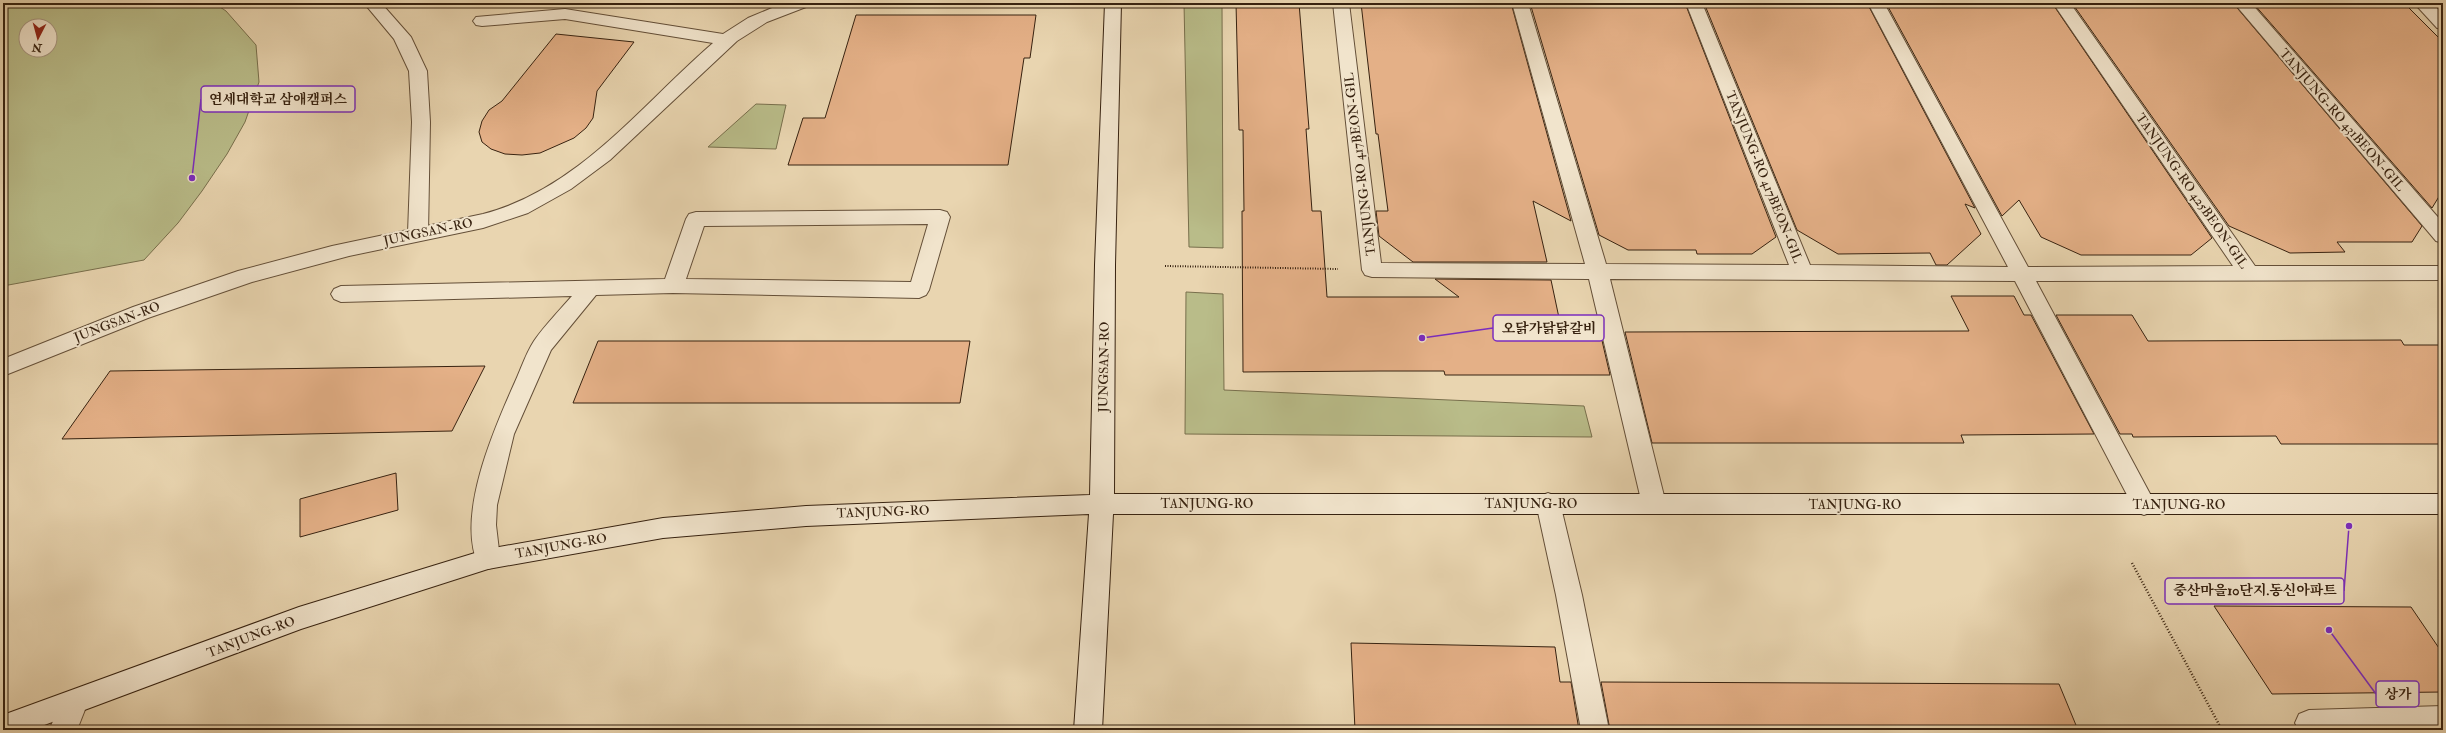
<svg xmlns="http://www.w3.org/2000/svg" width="2446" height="733" font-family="'IM FELL Double Pica','Noto Serif KR',serif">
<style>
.green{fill:#b9bc89;stroke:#786f4c;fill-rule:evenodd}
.building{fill:#e4b087;stroke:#372210}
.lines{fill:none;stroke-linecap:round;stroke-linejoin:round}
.lane-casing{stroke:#644f38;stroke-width:2}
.street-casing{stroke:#644f38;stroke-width:2}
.secondary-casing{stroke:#372210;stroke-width:2}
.path-far1{stroke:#372210;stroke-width:2;stroke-dasharray:1 1.5;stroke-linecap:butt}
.path{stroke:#372210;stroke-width:2.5;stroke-dasharray:1 2;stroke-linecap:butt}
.lane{fill:#f1e4cc;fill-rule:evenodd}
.street{fill:#f1e4cc;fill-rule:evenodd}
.secondary{fill:#f1e4cc;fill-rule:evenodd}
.labels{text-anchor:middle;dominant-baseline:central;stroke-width:4;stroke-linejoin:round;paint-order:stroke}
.street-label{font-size:13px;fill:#372210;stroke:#f1e4cc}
.leader{fill:none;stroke:#7b2cbf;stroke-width:1.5}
.callout-dot{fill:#7b2cbf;stroke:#f1e4cc;stroke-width:1.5}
.callout{fill:#f1e4cc;stroke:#7b2cbf;stroke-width:1.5}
.callout-label{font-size:14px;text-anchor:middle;font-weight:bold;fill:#372210}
</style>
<rect width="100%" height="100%" fill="#e9d5b0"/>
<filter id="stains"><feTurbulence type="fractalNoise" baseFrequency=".005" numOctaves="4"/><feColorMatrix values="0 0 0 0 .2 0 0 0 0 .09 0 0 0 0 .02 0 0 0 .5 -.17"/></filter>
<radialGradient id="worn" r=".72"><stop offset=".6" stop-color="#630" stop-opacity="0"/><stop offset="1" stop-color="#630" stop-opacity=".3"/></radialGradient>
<g class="green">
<path d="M3,3h211l12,8 30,34 3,37 -14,40 -18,32 -25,37 -24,32 -34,37 -141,26zM26,26h24v24h-24z"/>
<polygon points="1184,3 1222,3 1223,248 1189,247"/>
<polygon points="756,104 786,105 776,149 708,147"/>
<polygon points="1186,292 1223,294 1224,390 1584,406 1592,437 1185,434"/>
</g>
<g class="building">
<polygon points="1236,3 1299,3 1309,129 1306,129 1312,211 1321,211 1327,297 1459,297 1435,279 1551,280 1562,332 1600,332 1610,375 1445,375 1444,371 1380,371 1243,372 1242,211 1244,211 1243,130 1239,130"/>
<polygon points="1361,3 1511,3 1571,221 1533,201 1547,262 1413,262 1379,236 1376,211 1388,211 1378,134 1376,134"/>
<polygon points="1530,3 1685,3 1776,237 1752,254 1697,254 1696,250 1628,250 1599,235"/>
<polygon points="1704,3 1867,3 1975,208 1965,204 1981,234 1947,265 1936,265 1930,253 1838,254 1797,230"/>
<polygon points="1886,3 2052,3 2212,238 2191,255 2081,255 2041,237 2019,200 2002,216"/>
<polygon points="2072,3 2233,3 2422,226 2412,242 2337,242 2345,252 2290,253 2229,226"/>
<polygon points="2253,3 2404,3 2443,42 2443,190 2432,208"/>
<polygon points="856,15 1036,15 1030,58 1024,58 1008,165 788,165 803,118 825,118"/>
<polygon points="556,34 634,42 597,91 593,118 586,128 574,138 540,153 522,155 505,154 491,149 482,142 479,132 482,121 489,110 502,101"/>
<polygon points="1951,296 2014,296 2024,315 2031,315 2094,434 1961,435 1964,443 1652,443 1625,332 1969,331"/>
<polygon points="2056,315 2132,315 2148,341 2401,340 2404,345 2443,345 2443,444 2281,444 2276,436 2133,437 2132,434 2120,434"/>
<polygon points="598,341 970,341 960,403 573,403"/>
<polygon points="485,366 452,431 62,439 110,371"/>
<polygon points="396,473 398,510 300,537 300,499"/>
<polygon points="2214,606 2411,607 2443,654 2443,692 2272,694"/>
<polygon points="1351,643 1555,647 1560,682 1571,682 1579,730 1355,730"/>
<polygon points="1601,682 2059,684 2078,730 1610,730"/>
</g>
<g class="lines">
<defs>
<g id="lane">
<polygon points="364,3 381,3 411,37 427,71 430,122 428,233 425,238 418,240 411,238 408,233 412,122 409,71 394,39"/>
<path d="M940,210l7,2 3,5 -21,73 -3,5 -7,3 -246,-5 -77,2 -45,55 -37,84 -17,71 -1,20 4,34 -3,7 -9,3 -9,-3c-24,-49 15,-137 36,-184 6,-13 11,-29 19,-41 11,-16 25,-30 38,-45l-231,6 -7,-3 -3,-5 3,-5 7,-3 324,-7 21,-60 3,-5 7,-2zM928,224l-17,58 -225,-3 18,-53z"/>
<polygon points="1548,493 1556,496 1560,503 1582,595 1609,730 1581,730 1556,595 1536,503 1540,496"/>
<polygon points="75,690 84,693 88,702 77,730 49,730 66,693"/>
<polygon points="2443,706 2443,730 2299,730 2295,723 2299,714 2309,710"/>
</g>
<g id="street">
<path d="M784,3h24l-2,4 -39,15 -30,19 -127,119 -39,29 -43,24 -45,15 -134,28 -97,26 -104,36 -145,58v-17l130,-52 105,-36 94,-25 151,-32c96,-25 158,-109 230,-171l-148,-24 -83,7 -6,-1 -3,-4 3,-4 89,-8 158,25 25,-16z"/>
<polygon points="1333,3 1349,3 1381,263 1585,264 1512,3 1528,3 1606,264 1789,265 1686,3 1702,3 1810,265 2008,267 1868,3 1884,3 2028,267 2233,266 2053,3 2070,3 2255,266 2443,266 2443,280 2036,281 2156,505 2152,512 2144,515 2136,512 2015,281 1610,279 1666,504 1662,511 1654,514 1646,511 1642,504 1589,279 1372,277 1365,275 1362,270"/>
<polygon points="2234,3 2251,3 2443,223 2443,243 2436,241"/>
<polygon points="2414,3 2432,3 2443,14 2443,29 2437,28"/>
</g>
<polygon id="secondary" points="1105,3 1121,3 1115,265 1114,494 2443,494 2443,514 1113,514 1102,730 1074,730 1089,514 806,526 663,538 488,569 301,629 31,730 3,730 3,715 299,607 488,549 663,518 806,506 1090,495 1095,265"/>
</defs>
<use href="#lane" class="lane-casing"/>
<use href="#street" class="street-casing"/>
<use href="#secondary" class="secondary-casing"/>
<polyline class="path-far1" points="1165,266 1338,269"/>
<polyline class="path" points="2132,563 2222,730"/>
<use href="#lane" class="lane"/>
<use href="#street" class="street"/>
<use href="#secondary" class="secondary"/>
</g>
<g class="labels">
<g class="street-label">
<text transform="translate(2342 120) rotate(49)">TANJUNG-RO 431BEON-GIL</text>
<text transform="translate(1360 164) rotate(-97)">TANJUNG-RO 417BEON-GIL</text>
<text transform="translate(1764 177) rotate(68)">TANJUNG-RO 417BEON-GIL</text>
<text transform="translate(2192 191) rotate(55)">TANJUNG-RO 425BEON-GIL</text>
<text transform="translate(428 232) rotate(-12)">JUNGSAN-RO</text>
<text transform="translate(117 322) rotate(-21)">JUNGSAN-RO</text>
<text transform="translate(1104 367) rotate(-89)">JUNGSAN-RO</text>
<text x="1207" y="504">TANJUNG-RO</text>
<text x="1531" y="504">TANJUNG-RO</text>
<text x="1855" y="505">TANJUNG-RO</text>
<text x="2179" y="505">TANJUNG-RO</text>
<text transform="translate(883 512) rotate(-2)">TANJUNG-RO</text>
<text transform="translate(561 546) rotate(-10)">TANJUNG-RO</text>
<text transform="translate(251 637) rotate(-21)">TANJUNG-RO</text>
</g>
</g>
<path class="leader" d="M192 178L201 99M1422 338L1493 328M2349 526L2344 591M2329 630L2376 694"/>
<g class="callout-dot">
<circle cx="192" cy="178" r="4"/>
<circle cx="1422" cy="338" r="4"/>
<circle cx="2349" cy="526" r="4"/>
<circle cx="2329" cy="630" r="4"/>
</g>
<g class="callout">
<rect x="201" y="86" width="154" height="26" rx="4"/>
<rect x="1493" y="315" width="111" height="26" rx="4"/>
<rect x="2165" y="578" width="179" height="26" rx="4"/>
<rect x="2376" y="681" width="43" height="26" rx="4"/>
</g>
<g class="callout-label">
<text x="278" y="104">연세대학교 삼애캠퍼스</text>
<text x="1549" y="333">오닭가닭닭갈비</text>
<text x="2255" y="595">중산마을10단지.동신아파트</text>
<text x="2398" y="699">상가</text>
</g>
<rect width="2446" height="733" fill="none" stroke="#e9d5b0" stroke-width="16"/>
<rect x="4" y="4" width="2438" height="725" fill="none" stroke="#372210" stroke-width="2"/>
<rect x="8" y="8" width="2430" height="717" fill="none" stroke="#372210"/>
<g transform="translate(38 38) rotate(186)"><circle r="19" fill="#f1e4cc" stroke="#a79681"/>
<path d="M0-3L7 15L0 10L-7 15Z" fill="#8f2418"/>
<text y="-6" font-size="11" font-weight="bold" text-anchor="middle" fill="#372210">N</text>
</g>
<rect width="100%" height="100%" filter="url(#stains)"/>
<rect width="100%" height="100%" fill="url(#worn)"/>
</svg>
